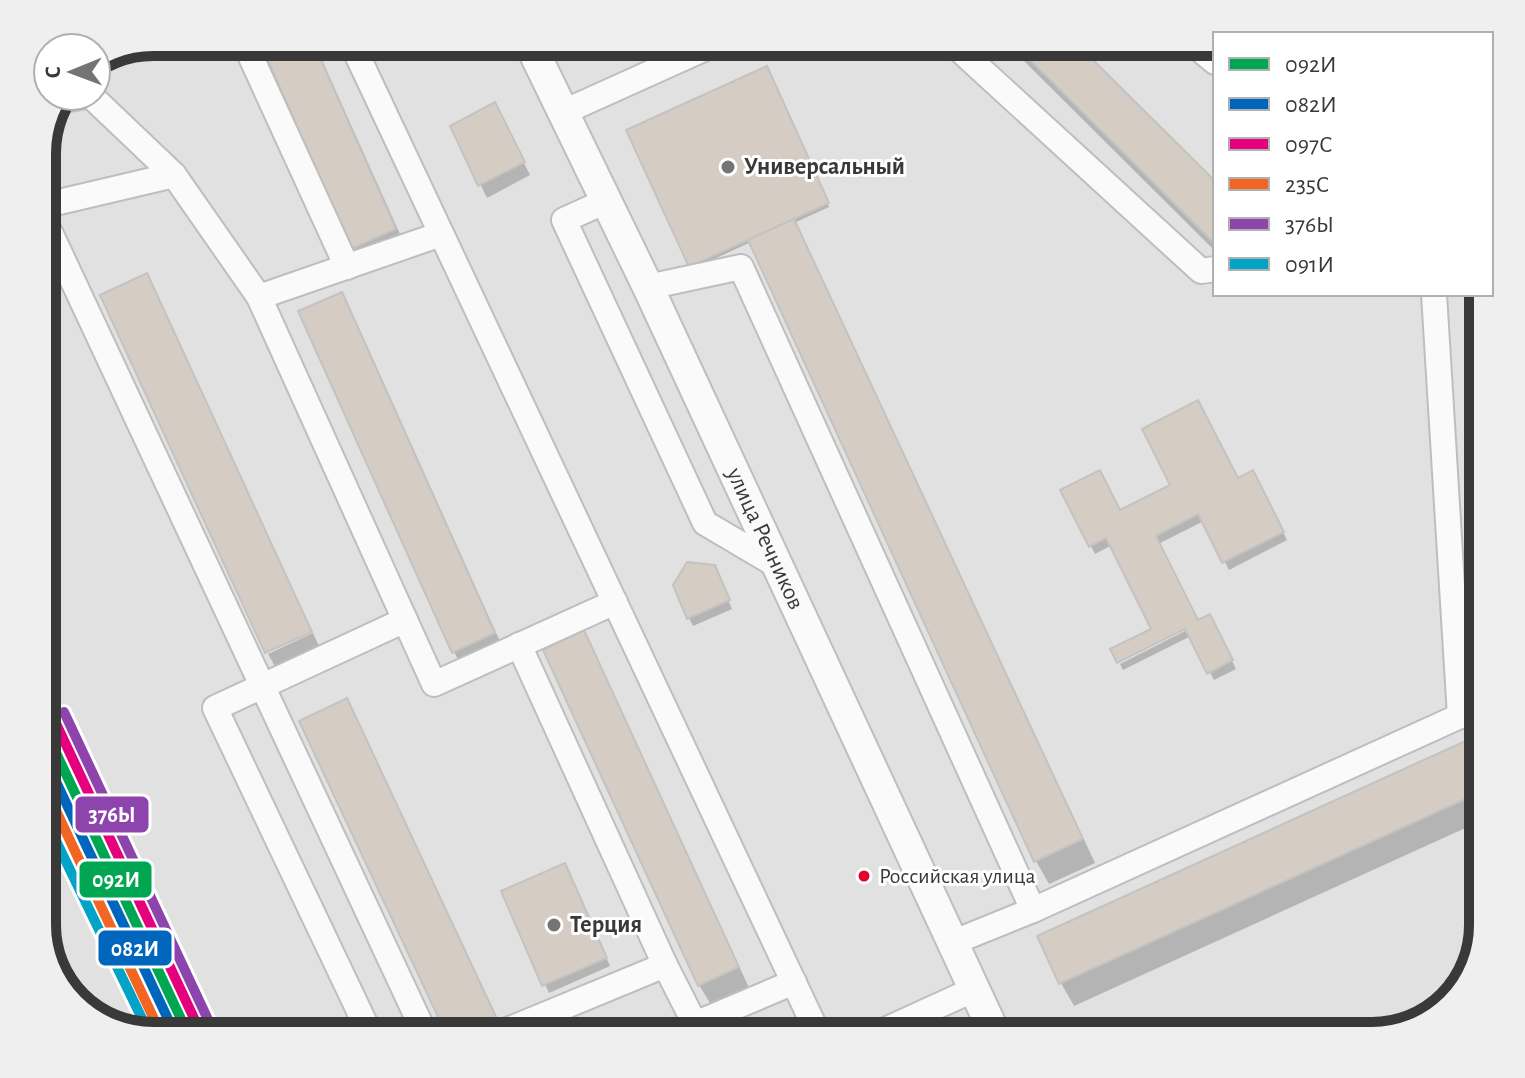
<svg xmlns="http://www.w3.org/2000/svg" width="1525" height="1078" font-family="'Alegreya Sans',sans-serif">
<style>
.shadow{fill:#0003}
.building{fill:#d5ccc3;stroke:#c3c3c3;stroke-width:2}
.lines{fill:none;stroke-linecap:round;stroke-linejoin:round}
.minor-casing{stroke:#bebebe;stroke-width:28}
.tertiary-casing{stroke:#bebebe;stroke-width:34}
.minor{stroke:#fafafa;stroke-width:24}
.tertiary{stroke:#fafafa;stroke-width:30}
.rail{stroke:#bfbfc0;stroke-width:6;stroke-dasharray:10 10;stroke-linecap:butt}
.rail-1-casing{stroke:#fff;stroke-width:16}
.rail-2-casing{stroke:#fff;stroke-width:16}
.rail-3-casing{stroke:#fff;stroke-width:16}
.rail-4-casing{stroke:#fff;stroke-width:16}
.rail-5-casing{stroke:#fff;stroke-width:16}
.rail-6-casing{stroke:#fff;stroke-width:16}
.rail-1{stroke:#00a651;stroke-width:10}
.rail-2{stroke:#0065bd;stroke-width:10}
.rail-3{stroke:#e5007d;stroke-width:10}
.rail-4{stroke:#f26522;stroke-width:10}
.rail-5{stroke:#8e44ad;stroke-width:10}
.rail-6{stroke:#03a3c7;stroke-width:10}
.poi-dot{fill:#747474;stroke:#fff;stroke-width:3}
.bus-dot{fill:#e4002b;stroke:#fff;stroke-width:3}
.labels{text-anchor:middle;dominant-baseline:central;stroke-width:6;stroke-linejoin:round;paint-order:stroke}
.bus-label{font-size:22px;fill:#39393a;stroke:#fff;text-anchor:start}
.poi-label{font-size:24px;font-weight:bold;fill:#39393a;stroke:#fff;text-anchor:start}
.street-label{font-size:24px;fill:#39393a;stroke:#fff}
.rim{fill:none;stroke:#39393a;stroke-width:10}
.line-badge{stroke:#fff;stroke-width:3}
.badge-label{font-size:22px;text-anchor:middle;font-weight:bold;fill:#fff}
</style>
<rect width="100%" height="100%" fill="#e1e1e1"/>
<g class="shadow">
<polygon points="262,42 314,42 408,252 366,271 353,248"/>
<polygon points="562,42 610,42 572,60"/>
<polygon points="645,42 660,42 648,47"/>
<polygon points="1005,42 1072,42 1215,184 1215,251"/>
<polygon points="766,69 829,207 794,223 806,245 1095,863 1049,884 1036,861 751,242 692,269 629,131"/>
<polygon points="501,117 530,175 487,198 452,127"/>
<polygon points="146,276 159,299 311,630 266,650"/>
<polygon points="341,294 354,317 507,657 467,675 454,652"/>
<polygon points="1257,480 1287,540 1229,570 1204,521 1158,544 1198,623 1214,624 1236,669 1214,680 1191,636 1123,670 1120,664 1195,626 1154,629 1112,545 1095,554 1091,546 1120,512 1237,481"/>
<polygon points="718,576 732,609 693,626 689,618"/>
<polygon points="313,633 323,655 280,675 268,654"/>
<polygon points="583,633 596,656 750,990 713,1008 699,985"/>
<polygon points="346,701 359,724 506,1036 449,1036"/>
<polygon points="1483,735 1483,820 1074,1006 1061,983 1039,937"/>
<polygon points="569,873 610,966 549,993 503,892"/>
</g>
<g class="building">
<polygon points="260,42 313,42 396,229 351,249"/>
<polygon points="1012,42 1075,42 1215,181 1215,236 1211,240"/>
<polygon points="767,66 829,203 689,267 626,130"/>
<polygon points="495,102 525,162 478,186 450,126"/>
<polygon points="794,219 1083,839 1034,862 748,240"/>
<polygon points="147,273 312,632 265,653 100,295"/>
<polygon points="342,292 495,633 452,653 298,311"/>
<polygon points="1468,294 1483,294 1483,470"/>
<polygon points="1198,400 1238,478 1253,470 1284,532 1222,563 1198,514 1156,536 1198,620 1210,614 1233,660 1207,674 1185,629 1117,663 1110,649 1151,629 1106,538 1089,547 1060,490 1100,470 1120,510 1170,485 1142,429"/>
<polygon points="687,562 715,565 730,600 687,619 673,585"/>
<polygon points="584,630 739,967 698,986 543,650"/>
<polygon points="347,698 496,1017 456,1036 447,1036 299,721"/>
<polygon points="1483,733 1483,791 1059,984 1037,936"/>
<polygon points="565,863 607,958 542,986 501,891"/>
</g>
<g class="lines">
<defs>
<g id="minor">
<polyline points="244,42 347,267"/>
<polyline points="351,42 819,1036"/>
<polyline points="951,42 1201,271 1215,269"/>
<polyline points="1191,42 1215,62"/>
<polyline points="91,96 174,175"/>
<polyline points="64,100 85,96"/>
<polyline points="565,114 577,106 719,42"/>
<polyline points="606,201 564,220 705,523 778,566"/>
<polyline points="42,206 174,175 259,297 441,234"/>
<polyline points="42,215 426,1036"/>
<polyline points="648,287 741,267 1033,910"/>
<polyline points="1434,294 1460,716"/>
<polyline points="259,297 405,620"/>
<polyline points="519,645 665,965"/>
<polyline points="954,942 1033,910 1460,716 1483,708"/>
<polyline points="371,1036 215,708 405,620 434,684 615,602"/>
<polyline points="493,1036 665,965 695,1024 794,982"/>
<polyline points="872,1036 975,989"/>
</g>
<g id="tertiary">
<path id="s1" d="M529,42l119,245 348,749"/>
</g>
</defs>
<use href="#minor" class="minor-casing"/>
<use href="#tertiary" class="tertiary-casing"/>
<use href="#minor" class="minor"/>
<use href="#tertiary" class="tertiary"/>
<polyline class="rail" points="42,764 171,1036"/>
<defs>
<polyline id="rail-1" points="42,723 189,1036"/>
<polyline id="rail-2" points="42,752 176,1036"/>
<polyline id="rail-3" points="53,717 200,1031"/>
<polyline id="rail-4" points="42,781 162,1036"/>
<polyline id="rail-5" points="64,712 211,1026"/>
<polyline id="rail-6" points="42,812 150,1035"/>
</defs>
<use href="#rail-1" class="rail-1-casing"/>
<use href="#rail-2" class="rail-2-casing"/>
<use href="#rail-3" class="rail-3-casing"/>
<use href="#rail-4" class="rail-4-casing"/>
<use href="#rail-5" class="rail-5-casing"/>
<use href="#rail-6" class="rail-6-casing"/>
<use href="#rail-1" class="rail-1"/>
<use href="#rail-2" class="rail-2"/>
<use href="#rail-3" class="rail-3"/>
<use href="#rail-4" class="rail-4"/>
<use href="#rail-5" class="rail-5"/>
<use href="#rail-6" class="rail-6"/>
</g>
<g class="poi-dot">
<circle cx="728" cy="167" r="8"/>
<circle cx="554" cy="925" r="8"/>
</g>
<circle class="bus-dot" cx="864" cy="876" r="7"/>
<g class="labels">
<g class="bus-label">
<text x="879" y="876">Российская улица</text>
</g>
<g class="poi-label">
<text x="744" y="167">Универсальный</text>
<text x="570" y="925">Терция</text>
</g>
<g class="street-label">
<text stroke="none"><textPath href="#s1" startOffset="550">улица Речников</textPath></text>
</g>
</g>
<path d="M0 0H1525V1078H0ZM153 56H1372A97 97 0 0 1 1469 153V925A97 97 0 0 1 1372 1022H153A97 97 0 0 1 56 925V153A97 97 0 0 1 153 56Z" fill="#efefef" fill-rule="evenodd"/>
<path class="rim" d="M153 56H1372A97 97 0 0 1 1469 153V925A97 97 0 0 1 1372 1022H153A97 97 0 0 1 56 925V153A97 97 0 0 1 153 56Z"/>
<g class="line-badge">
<rect x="74" y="795" width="76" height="39" rx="8" fill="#8e44ad"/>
<rect x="78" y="860" width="75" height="39" rx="8" fill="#00a651"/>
<rect x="97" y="929" width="76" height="38" rx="8" fill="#0065bd"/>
</g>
<g class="badge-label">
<text x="112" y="822">376Ы</text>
<text x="116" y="887">092И</text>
<text x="135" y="956">082И</text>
</g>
<rect x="1213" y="32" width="280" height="264" fill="#ffffff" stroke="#b0b0b0" stroke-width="2"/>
<rect x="1229" y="58" width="40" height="12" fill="#00a651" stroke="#b0b0b0" stroke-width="2"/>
<text x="1285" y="72" font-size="24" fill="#39393a">092И</text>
<rect x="1229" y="98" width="40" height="12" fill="#0065bd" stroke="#b0b0b0" stroke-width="2"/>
<text x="1285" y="112" font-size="24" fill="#39393a">082И</text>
<rect x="1229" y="138" width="40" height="12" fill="#e5007d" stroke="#b0b0b0" stroke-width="2"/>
<text x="1285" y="152" font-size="24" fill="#39393a">097С</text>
<rect x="1229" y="178" width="40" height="12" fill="#f26522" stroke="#b0b0b0" stroke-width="2"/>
<text x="1285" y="192" font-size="24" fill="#39393a">235С</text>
<rect x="1229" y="218" width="40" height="12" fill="#8e44ad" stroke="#b0b0b0" stroke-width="2"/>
<text x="1285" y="232" font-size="24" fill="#39393a">376Ы</text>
<rect x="1229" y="258" width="40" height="12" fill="#03a3c7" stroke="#b0b0b0" stroke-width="2"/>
<text x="1285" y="272" font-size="24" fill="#39393a">091И</text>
<g transform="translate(72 72) rotate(269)"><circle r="38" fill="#ffffff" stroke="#b0b0b0" stroke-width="2"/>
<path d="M0-6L14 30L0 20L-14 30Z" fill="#747474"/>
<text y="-12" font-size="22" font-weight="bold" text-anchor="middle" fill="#39393a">С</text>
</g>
</svg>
